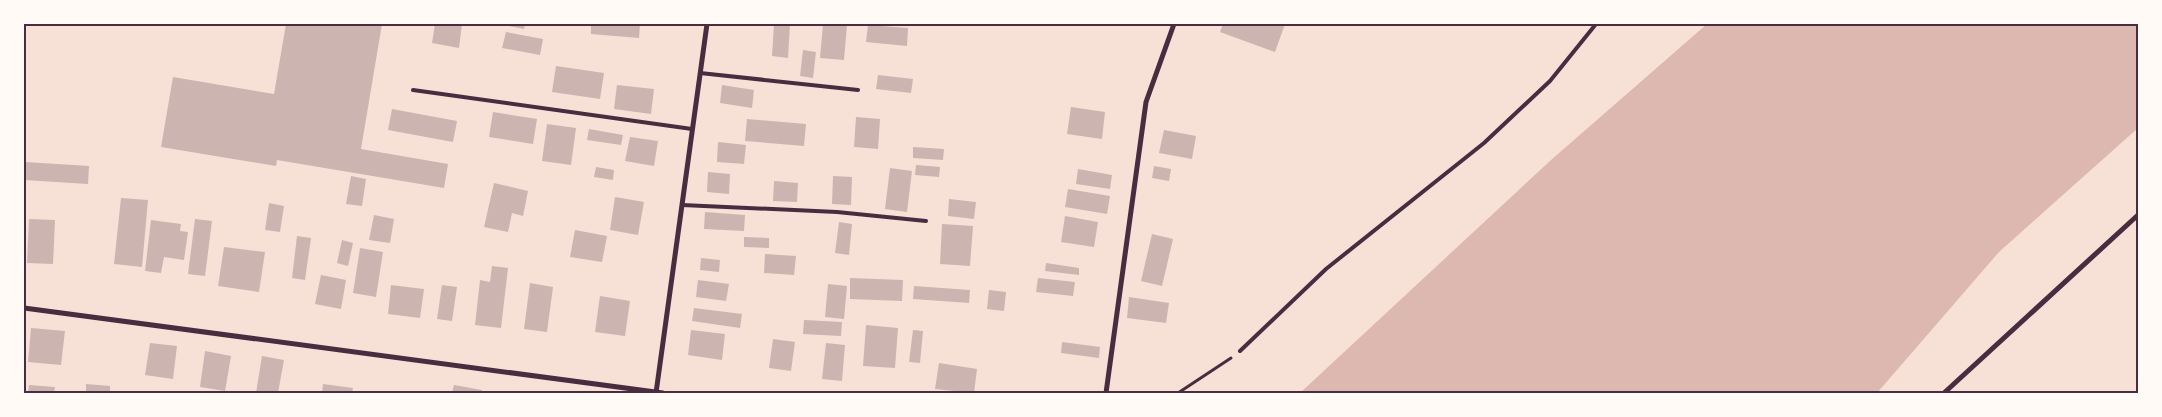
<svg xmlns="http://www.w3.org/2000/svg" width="2162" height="417" font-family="Montserrat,sans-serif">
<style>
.water{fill:#dcb8b0}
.building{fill:#ccb4b1}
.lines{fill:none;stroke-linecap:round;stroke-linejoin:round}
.path{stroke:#4a2c40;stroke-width:3}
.service{stroke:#4a2c40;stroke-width:4}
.minor{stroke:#4a2c40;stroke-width:5}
.neatline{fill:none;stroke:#4a2c40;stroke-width:2}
</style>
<rect width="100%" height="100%" fill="#f7e1d7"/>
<polygon class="water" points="1707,24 2138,24 2138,128 1999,252 1877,393 1300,393 1551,160"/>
<g class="building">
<polygon points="286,24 382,24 361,149 448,164 444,188 277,160 276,166 161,147 173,77 274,94"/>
<polygon points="435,24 462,24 459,48 432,43"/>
<polygon points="499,24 525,24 524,29"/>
<polygon points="591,24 640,24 639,38 591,34"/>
<polygon points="774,24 790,24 788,58 772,56"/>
<polygon points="823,24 847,25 844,60 820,58"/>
<polygon points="1223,24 1285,24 1275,52 1220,32"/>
<polygon points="868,25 908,28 907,46 866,42"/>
<polygon points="506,32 543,39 540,55 502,48"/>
<polygon points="803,50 816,52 813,78 800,76"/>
<polygon points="556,66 604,73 600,99 552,92"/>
<polygon points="878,75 913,79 911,93 876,89"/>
<polygon points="617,85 654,89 651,114 614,109"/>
<polygon points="722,85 754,90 752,108 720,103"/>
<polygon points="1071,107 1105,112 1102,139 1067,134"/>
<polygon points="392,109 457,121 453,142 388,130"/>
<polygon points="493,112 537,119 533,144 489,137"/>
<polygon points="856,117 880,119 878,149 854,147"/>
<polygon points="747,119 806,124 804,146 745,141"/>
<polygon points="547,124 576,128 571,165 542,161"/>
<polygon points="589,129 623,135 621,145 587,140"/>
<polygon points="1164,130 1196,136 1192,159 1159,153"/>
<polygon points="630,137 658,141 654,166 625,161"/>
<polygon points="718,142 746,145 744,164 717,162"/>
<polygon points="913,147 944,149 943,160 913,158"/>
<polygon points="25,162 89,166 88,184 24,180"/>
<polygon points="916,165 940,167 939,177 915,175"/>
<polygon points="1154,166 1171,169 1169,181 1152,178"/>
<polygon points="596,167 614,170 613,180 594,177"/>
<polygon points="890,168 912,171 907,212 885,209"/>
<polygon points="1078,169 1112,175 1110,189 1076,184"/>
<polygon points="708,172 730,174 729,194 707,192"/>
<polygon points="351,176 366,179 362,206 346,204"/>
<polygon points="833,176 852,177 851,205 832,204"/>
<polygon points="774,181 798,183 797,202 773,201"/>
<polygon points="494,183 528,191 523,216 512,213 508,232 484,227"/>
<polygon points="1068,189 1110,196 1107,214 1065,207"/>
<polygon points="615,197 644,202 638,235 610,230"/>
<polygon points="121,198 148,200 142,267 114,264"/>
<polygon points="949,199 976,202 974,219 948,216"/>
<polygon points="269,203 284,206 280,232 265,230"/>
<polygon points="705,212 745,215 744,231 704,229"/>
<polygon points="374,215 394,219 390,243 369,240"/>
<polygon points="1065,216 1098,222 1094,247 1061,242"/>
<polygon points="29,219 55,220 53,264 27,263"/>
<polygon points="195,219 212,221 205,276 188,274"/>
<polygon points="151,220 181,224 180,231 188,232 184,260 164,257 161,273 145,271"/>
<polygon points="839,222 852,224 849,255 835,253"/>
<polygon points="942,224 973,226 970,266 940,264"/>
<polygon points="575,230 607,236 602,262 570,257"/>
<polygon points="1152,234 1173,239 1162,286 1141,281"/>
<polygon points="297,236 311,238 305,280 292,278"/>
<polygon points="744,237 769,238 769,248 744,247"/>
<polygon points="342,240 353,243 348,266 337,263"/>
<polygon points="224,247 265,252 259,292 218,286"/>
<polygon points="360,248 383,252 376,297 353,293"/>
<polygon points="765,254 796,256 794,275 764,273"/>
<polygon points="701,258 720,260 719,272 700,270"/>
<polygon points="1046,263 1079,268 1079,275 1045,271"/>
<polygon points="492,266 508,268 501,328 475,325 480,280 490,282"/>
<polygon points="321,275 346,280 341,309 315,304"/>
<polygon points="850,278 903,280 902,301 850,299"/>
<polygon points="1038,278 1075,282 1073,296 1036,292"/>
<polygon points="698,280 729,284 726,301 696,297"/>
<polygon points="530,283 553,287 547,332 524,329"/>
<polygon points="828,284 847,286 844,319 825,317"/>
<polygon points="391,285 424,289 420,318 388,314"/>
<polygon points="442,285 457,287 452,321 437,319"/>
<polygon points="914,286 970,290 969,303 913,299"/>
<polygon points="989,290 1006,292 1004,311 987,309"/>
<polygon points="600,296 630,301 625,336 595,332"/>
<polygon points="1129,297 1169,303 1166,323 1127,318"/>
<polygon points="694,308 742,314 740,328 692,321"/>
<polygon points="804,320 842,322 841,336 803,334"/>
<polygon points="866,325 898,328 895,368 863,366"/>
<polygon points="31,328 65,331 61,365 28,362"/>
<polygon points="691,330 725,334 722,360 688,355"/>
<polygon points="913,330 923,331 920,363 909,362"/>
<polygon points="773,339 795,342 791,371 769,368"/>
<polygon points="1062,342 1100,347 1099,358 1061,353"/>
<polygon points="150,343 177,346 173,379 145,375"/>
<polygon points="826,343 845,345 842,381 822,379"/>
<polygon points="205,351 231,356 225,391 200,387"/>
<polygon points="262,356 284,360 278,393 256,393"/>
<polygon points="939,363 977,369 974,393 935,389"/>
<polygon points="86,384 110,386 110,393 86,393"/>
<polygon points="323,384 353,388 352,393 322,393"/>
<polygon points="29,385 55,387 54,393 28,393"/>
<polygon points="454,385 482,390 481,393 452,393"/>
</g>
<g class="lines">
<polyline class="path" points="1178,393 1231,358"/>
<g class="service">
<polyline points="700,73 858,90"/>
<polyline points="413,90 692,129"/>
<polyline points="682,205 837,212 926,221"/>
<polyline points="1240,351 1326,269 1484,143 1550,81 1596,24"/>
</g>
<g class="minor">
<polyline points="24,308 663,393"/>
<polyline points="656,393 707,24"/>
<polyline points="1106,393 1146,102 1174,24"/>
<polyline points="1944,393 2138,215"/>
</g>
</g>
<rect width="2162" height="417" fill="none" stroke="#fffaf5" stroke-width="50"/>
<rect x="25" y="25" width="2112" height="367" class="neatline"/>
</svg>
